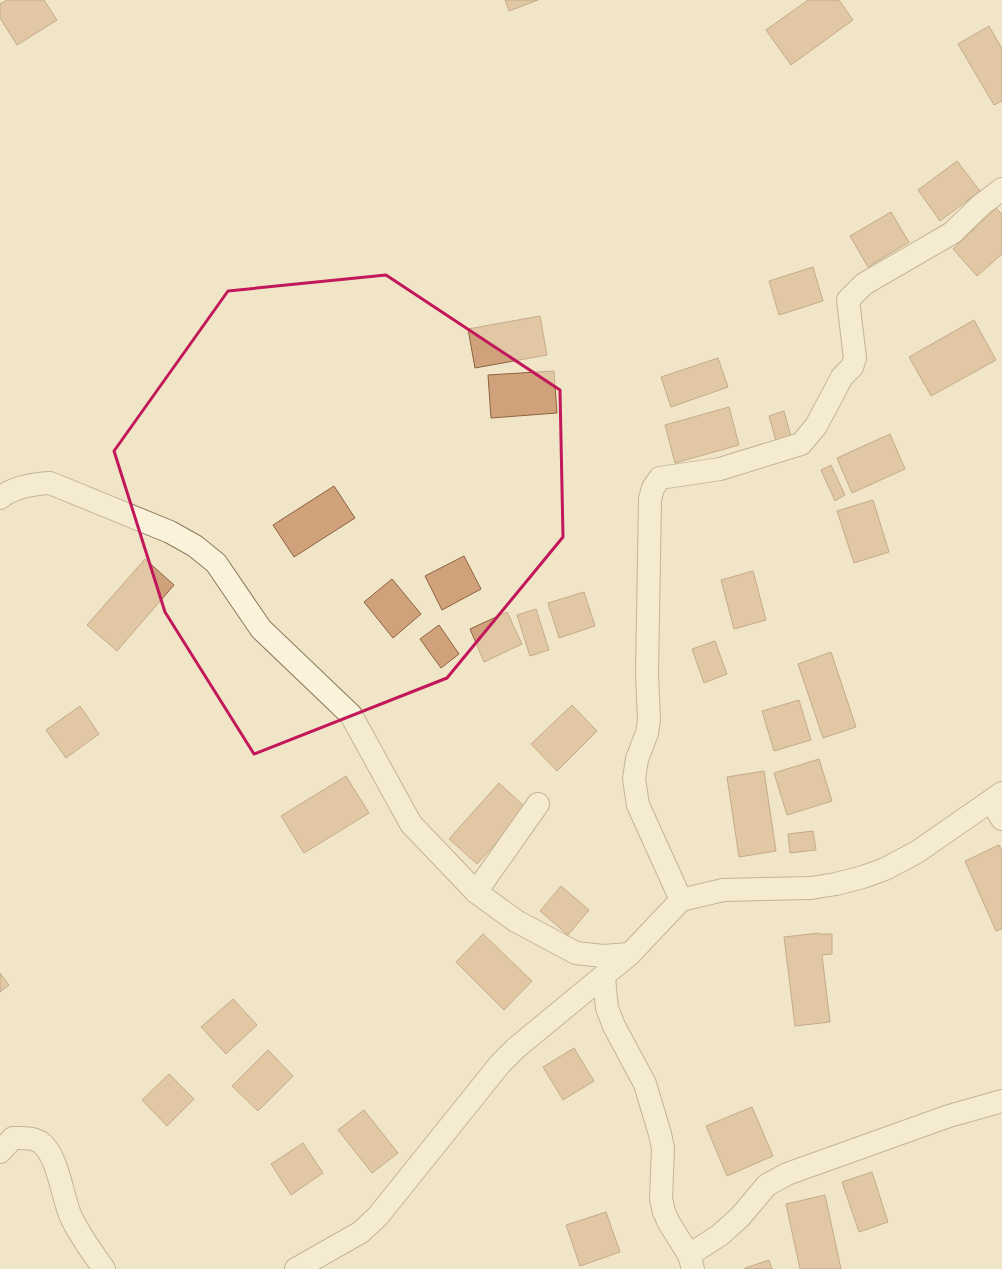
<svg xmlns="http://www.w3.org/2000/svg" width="1002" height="1269" font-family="'Libre Baskerville',serif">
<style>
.building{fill:#d0a27b;stroke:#8e6240}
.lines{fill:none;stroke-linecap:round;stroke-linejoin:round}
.minor-casing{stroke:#8d785b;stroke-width:24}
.minor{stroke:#faf2db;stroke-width:22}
.marked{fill:none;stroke:#c2185b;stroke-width:3;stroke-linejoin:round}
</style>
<rect width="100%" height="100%" fill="#f0e6c7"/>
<g class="building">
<polygon points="7,0 44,0 57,20 17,45 0,18 0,4"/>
<polygon points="505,0 538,0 509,11"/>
<polygon points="808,0 839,0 853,20 791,65 766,30"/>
<polygon points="989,26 1002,49 1002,101 994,105 958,44"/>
<polygon points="957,161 980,191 940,221 918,190"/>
<polygon points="996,208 1002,214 1002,254 977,276 953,249"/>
<polygon points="891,212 909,242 868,267 850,236"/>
<polygon points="813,267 823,301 779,315 769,281"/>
<polygon points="540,316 547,355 475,368 468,329"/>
<polygon points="974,320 996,360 931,396 909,357"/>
<polygon points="718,358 728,387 671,407 661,377"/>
<polygon points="554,371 557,413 491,418 488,375"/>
<polygon points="729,407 739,445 675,463 665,425"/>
<polygon points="784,411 791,437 776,441 769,416"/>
<polygon points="890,434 905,469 852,493 837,458"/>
<polygon points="831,465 845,495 835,501 821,470"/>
<polygon points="334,486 355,518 294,557 273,525"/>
<polygon points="873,500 889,552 854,563 837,511"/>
<polygon points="464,556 481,589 442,610 425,576"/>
<polygon points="145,559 174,585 117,651 87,625"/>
<polygon points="753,571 766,620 734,629 721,580"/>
<polygon points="392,579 421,614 393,638 364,602"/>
<polygon points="584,592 595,626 559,638 548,603"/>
<polygon points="536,609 549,650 530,656 517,615"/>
<polygon points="507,612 522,644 484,662 470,629"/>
<polygon points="439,625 459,654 441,668 420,639"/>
<polygon points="715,641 727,674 704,683 692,649"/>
<polygon points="831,652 856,727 823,738 798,664"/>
<polygon points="799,700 811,740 774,751 762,711"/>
<polygon points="572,705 597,731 557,771 531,744"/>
<polygon points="80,706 99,734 66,758 46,730"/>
<polygon points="819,759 832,801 787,815 774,773"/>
<polygon points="764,771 776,851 739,857 727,777"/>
<polygon points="346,776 369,813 304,853 281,816"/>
<polygon points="499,783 527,809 477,864 449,839"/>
<polygon points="813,831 816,850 790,853 788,834"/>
<polygon points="999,845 1002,851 1002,929 996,931 965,861"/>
<polygon points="561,886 589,910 568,935 540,911"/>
<polygon points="819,933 819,934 832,934 832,954 822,955 830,1022 795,1026 784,937"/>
<polygon points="483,934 532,981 504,1010 456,962"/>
<polygon points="0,973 9,985 0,992"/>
<polygon points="233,999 257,1025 226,1054 201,1027"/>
<polygon points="574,1048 594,1081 563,1100 543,1067"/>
<polygon points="268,1050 293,1076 258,1111 232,1086"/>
<polygon points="169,1074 194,1099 167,1126 142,1100"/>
<polygon points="752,1107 773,1156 727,1176 706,1126"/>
<polygon points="364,1110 398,1153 372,1173 338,1130"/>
<polygon points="303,1143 323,1173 291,1195 271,1164"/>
<polygon points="872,1172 888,1222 859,1232 842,1182"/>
<polygon points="825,1195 841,1269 800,1269 786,1204"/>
<polygon points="606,1212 620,1252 580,1266 566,1225"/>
<polygon points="769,1260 772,1269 745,1269 745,1268"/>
</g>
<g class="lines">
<defs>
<g id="minor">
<path d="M0,498c13,-11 33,-14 50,-15l120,49 25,14 21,17 45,66 90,86 60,109 65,68 40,29 60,32 27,3 27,-2"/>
<polyline points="991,801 1002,819"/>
<polyline points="476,892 538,804"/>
<polyline points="681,900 638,805 634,779 637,759 647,733 649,720 647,674 650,499 653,488 660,478 720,469 801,444 816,426 842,377 852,367 855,358 848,300 864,284 952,233 981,205 1002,189"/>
<polyline points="604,978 607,1008 614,1026 645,1084 660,1134 663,1148 661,1199 664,1212 669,1223 689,1255 693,1269"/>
<path d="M0,1152l13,-14c8,0 19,-1 27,4 18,12 22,55 31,75 9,19 21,35 33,52"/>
<polyline points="689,1255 720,1235 740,1217 767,1185 787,1174 949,1116 1002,1101"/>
<polyline points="296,1269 361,1232 378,1216 500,1064 516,1048 630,954 681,900 723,890 811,888 836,884 863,877 885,869 917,852 1002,793"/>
</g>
</defs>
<use href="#minor" class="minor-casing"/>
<use href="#minor" class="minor"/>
</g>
<path d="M0 0H1002V1269H0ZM386,275l174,115 3,147 -116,141 -193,76 -89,-142 -51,-161 114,-160z" fill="#f0e6c7" fill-opacity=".55" fill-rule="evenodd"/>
<path class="marked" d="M386,275l174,115 3,147 -116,141 -193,76 -89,-142 -51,-161 114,-160z"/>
</svg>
